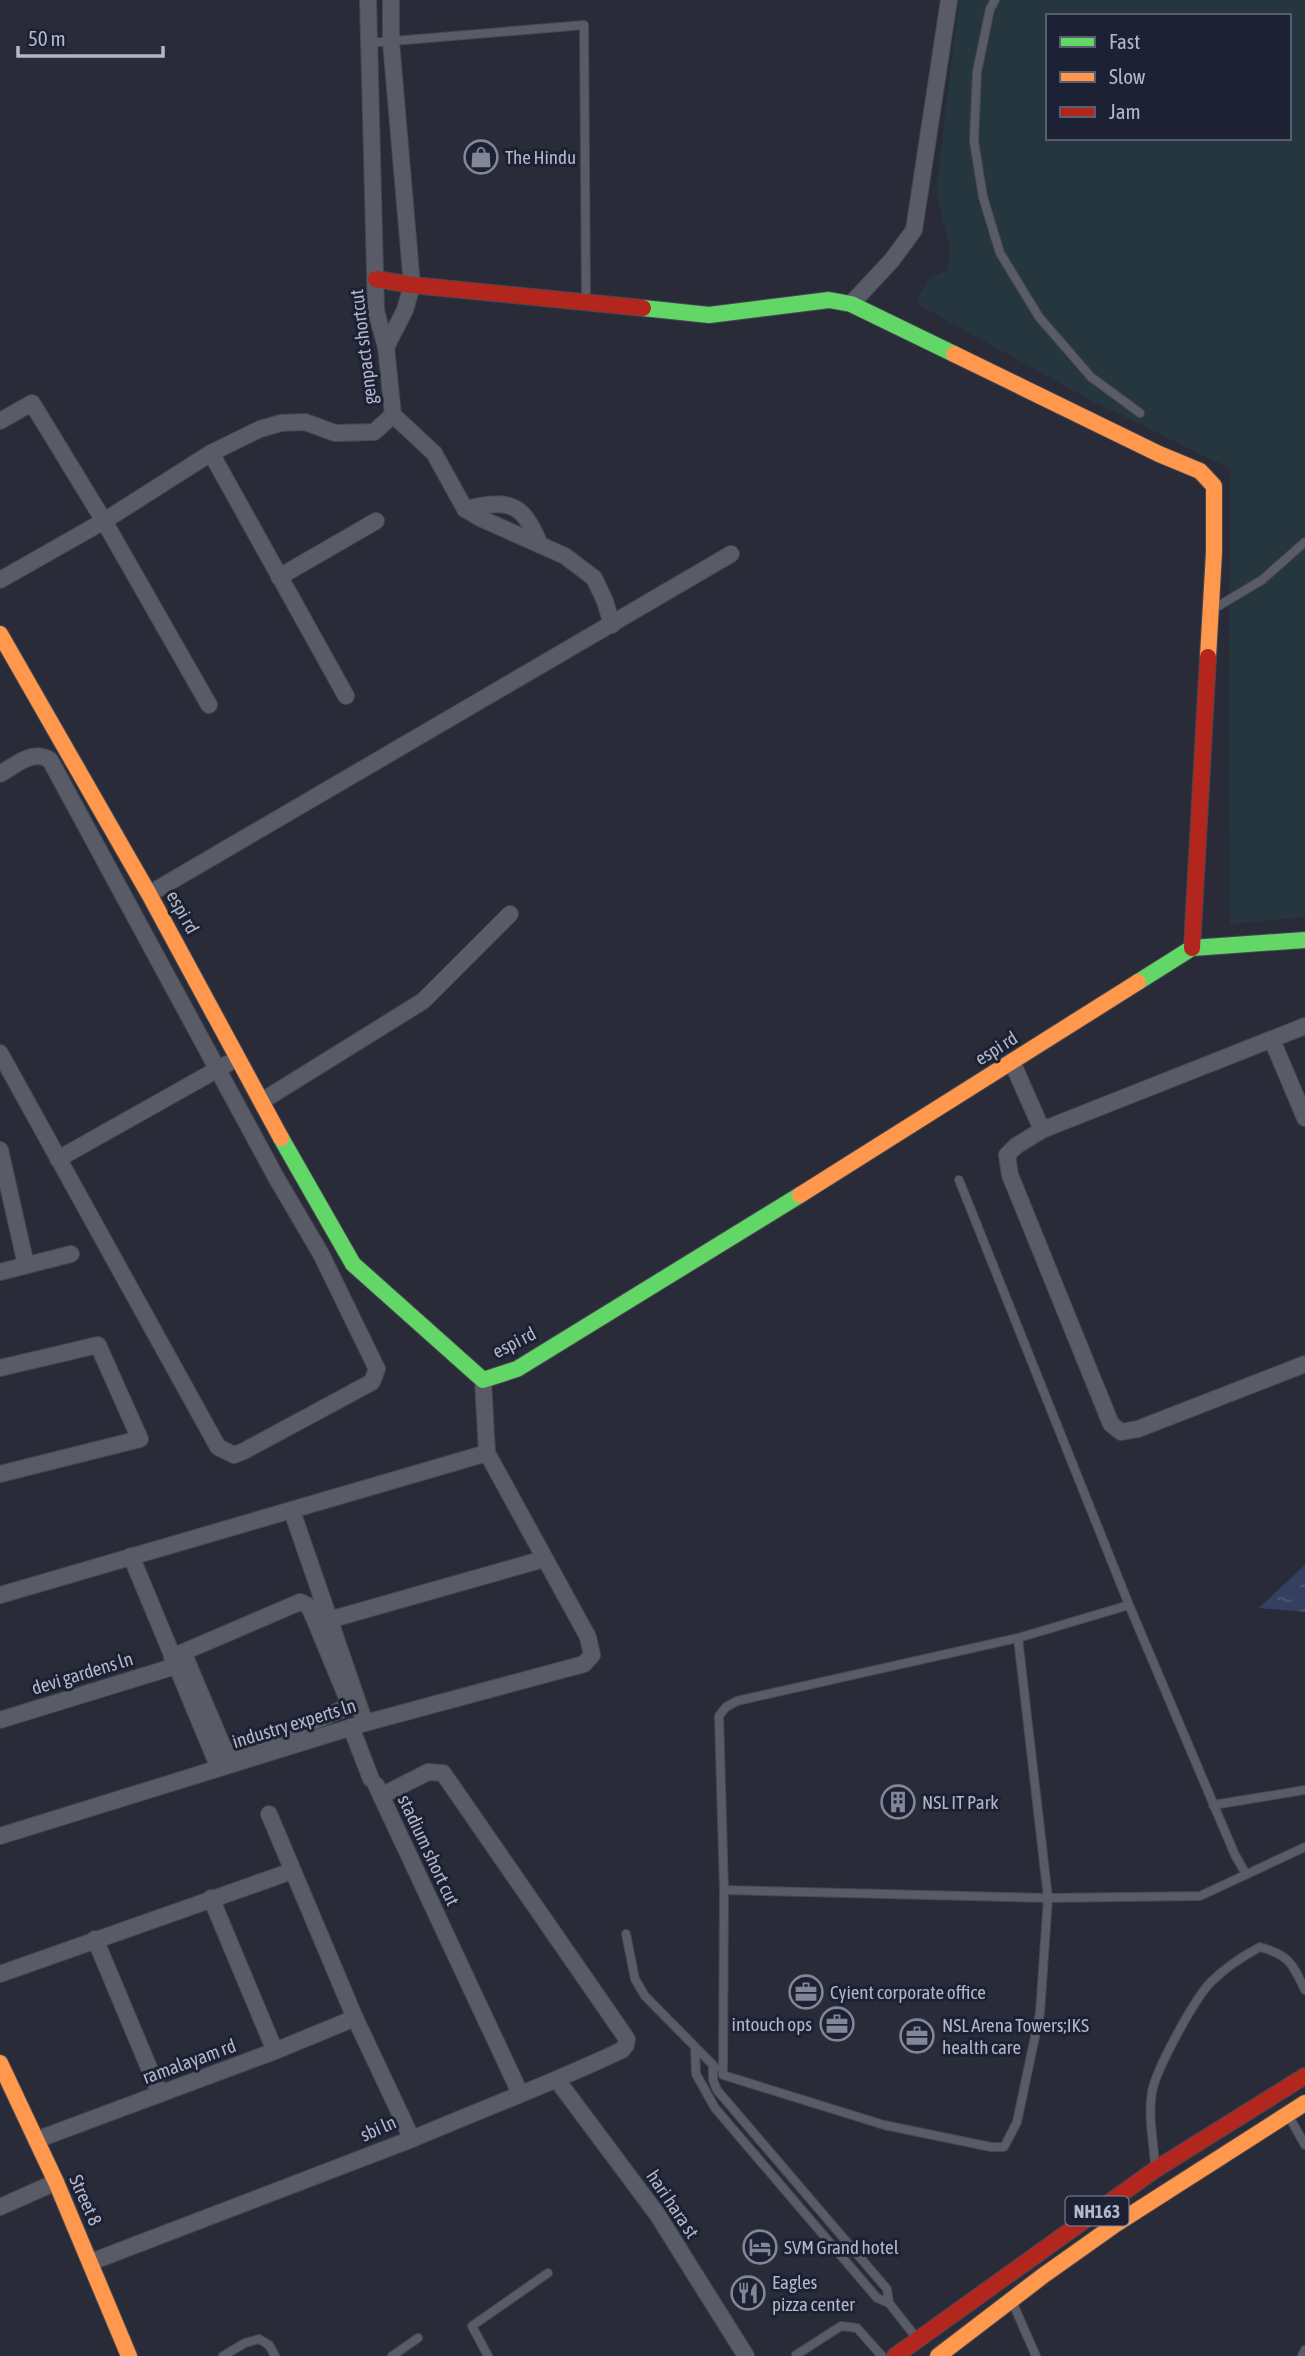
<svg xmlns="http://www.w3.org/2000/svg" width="1305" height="2356" font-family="'Asap Condensed',sans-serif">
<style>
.park{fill:#26363e;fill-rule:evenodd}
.water{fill:url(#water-ripples)}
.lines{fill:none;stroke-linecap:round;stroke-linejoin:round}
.lane-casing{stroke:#454851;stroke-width:10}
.street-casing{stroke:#454851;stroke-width:18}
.fast-casing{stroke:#454851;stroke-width:18}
.slow-casing{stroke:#454851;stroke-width:18}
.jam-casing{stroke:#454851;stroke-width:18}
.lane{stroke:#595c66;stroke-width:8}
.street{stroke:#595c66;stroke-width:16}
.fast{stroke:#63d668;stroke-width:16}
.slow{stroke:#ff974d;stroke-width:16}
.jam{stroke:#b3261e;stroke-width:16}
.labels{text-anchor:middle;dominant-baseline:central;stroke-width:6;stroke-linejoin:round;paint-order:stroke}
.shield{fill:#1c2133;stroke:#858a9c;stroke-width:2}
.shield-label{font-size:18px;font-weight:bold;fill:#b2b7c9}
.poi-label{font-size:19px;fill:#b2b7c9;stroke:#1c2133;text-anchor:start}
.street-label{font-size:19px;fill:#b2b7c9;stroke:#1c2133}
</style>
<defs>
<pattern id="water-ripples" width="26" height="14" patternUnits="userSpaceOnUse" patternTransform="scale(1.75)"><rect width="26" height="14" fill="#343f61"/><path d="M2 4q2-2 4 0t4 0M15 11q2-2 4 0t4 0" fill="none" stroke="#4f5876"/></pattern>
</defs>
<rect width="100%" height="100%" fill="#292c38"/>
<path class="park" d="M959,0h346v917l-75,7 -1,-281 2,-174 -135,-66 -180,-100 12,-24 20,-9 2,-23 -14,-54zM1048,16h241v122h-241z"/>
<polygon class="water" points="1305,1565 1305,1612 1259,1608"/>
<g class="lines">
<defs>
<g id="lane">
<polyline points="995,0 990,9 977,72 974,141 983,197 1000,253 1039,317 1091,377 1140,413"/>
<polyline points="369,43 584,25 586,299"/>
<polyline points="1215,608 1262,580 1305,542"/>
<polyline points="959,1180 1129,1605"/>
<polyline points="1213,1805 1305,1790"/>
<polyline points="1246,1874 1235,1855 1129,1605 1018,1638 737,1701 726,1707 719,1716 724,1890 1048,1898 1200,1896 1305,1847"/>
<polyline points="724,1890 723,2075 884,2125 991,2147 1004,2147 1017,2122 1040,2013 1048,1898 1018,1638"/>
<polyline points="626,1934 635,1979 645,1996 716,2068"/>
<polyline points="695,2048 696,2074 715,2108 877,2298 889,2303 887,2289 717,2090 713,2080 713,2065"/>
<polyline points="1291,2120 1305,2145"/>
<path d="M1155,2163c-2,-23 -7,-48 -3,-71 4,-23 43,-94 59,-110 15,-15 30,-25 49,-35 29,8 32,16 45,43"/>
<polyline points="889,2303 915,2336"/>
<polyline points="1014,2306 1036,2356"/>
<polyline points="796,2355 841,2326 857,2328 882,2356"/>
<polyline points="223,2356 245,2343 259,2339 269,2345 275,2356"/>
<polyline points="392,2356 418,2338"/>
<polyline points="488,2356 472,2326 548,2273"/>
<polyline points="1302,2356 1305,2350"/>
</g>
<g id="street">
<polyline points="368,0 376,311 386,347 393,415"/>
<polyline points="851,304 892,260 914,230 949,0"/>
<polyline points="386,347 405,310 412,285 391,42 391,0"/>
<polyline points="393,415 434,453 465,509 480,518 565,556 594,578 605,601 612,625"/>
<polyline points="0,421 32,403 104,521 209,705"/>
<polyline points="211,453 346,696"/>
<path d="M465,509c43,-9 57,-9 75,36"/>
<polyline points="279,577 376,521"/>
<polyline points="0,580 104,521 211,453 260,429 281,423 305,422 335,433 374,432 393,415"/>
<path d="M0,774c16,-9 32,-25 50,-14l227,419 44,75 56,115 -5,13 -128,69 -10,4 -16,-8 -218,-394"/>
<polyline points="149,894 731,554"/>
<polyline points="1305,1026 1042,1130 1016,1146 1007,1155 1010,1175 1111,1424 1121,1432 1138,1429 1305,1364"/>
<polyline points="1272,1040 1305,1118"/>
<polyline points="1012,1062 1042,1130"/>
<polyline points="262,1101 423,1001 510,914"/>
<polyline points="0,1150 26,1265"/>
<polyline points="58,1159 227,1064"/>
<polyline points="0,1272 71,1254"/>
<polyline points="0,1368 98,1345 140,1439 0,1474"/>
<polyline points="292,1511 365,1723"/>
<polyline points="131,1556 219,1768"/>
<polyline points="0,1595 487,1453"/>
<polyline points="329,1620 544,1559"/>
<polyline points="172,1657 300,1602 309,1606 348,1700 343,1709 235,1755 224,1749 183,1652"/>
<polyline points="0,1720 176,1666"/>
<polyline points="351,1727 371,1779"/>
<polyline points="376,1785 520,2093"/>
<path d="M381,1796l47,-24 15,1 184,266 -1,6 -4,5c-69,33 -140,59 -210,89"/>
<polyline points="0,1836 365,1723 584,1664 592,1655 588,1637 487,1453 483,1380"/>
<polyline points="211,1898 275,2051"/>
<polyline points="95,1939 160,2094"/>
<polyline points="0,1974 292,1871"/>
<polyline points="557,2080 657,2214 746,2356"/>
<polyline points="36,2140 275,2051 355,2018"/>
<polyline points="0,2207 56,2182"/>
<polyline points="91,2262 412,2139 355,2018 269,1814"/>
</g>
<g id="fast">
<polyline points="643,308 709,315 829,300 851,304 954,354"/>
<polyline points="1138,982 1192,948 1305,940"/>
<polyline points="281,1138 353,1264 483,1380 517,1369 800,1195"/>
</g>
<g id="slow">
<polyline points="954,354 1159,454 1200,471 1214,486 1214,552 1208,657"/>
<polyline points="0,634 149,894 281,1138"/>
<polyline points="800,1195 1138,982"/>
<polyline points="0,2063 56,2182 129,2356"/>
<polyline points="938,2356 1044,2275 1116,2224 1305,2103"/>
</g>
<g id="jam">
<polyline points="376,279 412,285 643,308"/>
<polyline points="1192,948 1208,657"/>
<polyline points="895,2356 1156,2169 1305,2076"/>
</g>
</defs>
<use href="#lane" class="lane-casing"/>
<use href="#street" class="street-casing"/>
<use href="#fast" class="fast-casing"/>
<use href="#slow" class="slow-casing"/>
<use href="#jam" class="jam-casing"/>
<use href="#lane" class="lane"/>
<use href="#street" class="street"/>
<use href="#fast" class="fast"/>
<use href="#slow" class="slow"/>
<use href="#jam" class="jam"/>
</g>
<defs>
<symbol id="shop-ring" viewBox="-11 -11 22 22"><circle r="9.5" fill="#1c2133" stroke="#828696" stroke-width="1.5"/><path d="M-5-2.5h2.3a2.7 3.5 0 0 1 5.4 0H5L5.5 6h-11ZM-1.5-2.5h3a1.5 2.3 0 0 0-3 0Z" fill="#828696"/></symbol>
<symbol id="building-ring" viewBox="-11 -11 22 22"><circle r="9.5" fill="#1c2133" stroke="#828696" stroke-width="1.5"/><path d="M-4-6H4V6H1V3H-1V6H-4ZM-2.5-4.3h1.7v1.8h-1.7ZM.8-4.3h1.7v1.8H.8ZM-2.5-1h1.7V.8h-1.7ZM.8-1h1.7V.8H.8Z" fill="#828696"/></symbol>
<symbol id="office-ring" viewBox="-11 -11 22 22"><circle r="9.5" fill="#1c2133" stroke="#828696" stroke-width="1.5"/><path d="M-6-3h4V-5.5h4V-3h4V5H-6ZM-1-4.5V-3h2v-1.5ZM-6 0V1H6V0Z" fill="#828696"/></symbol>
<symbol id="hotel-ring" viewBox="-11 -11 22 22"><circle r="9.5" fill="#1c2133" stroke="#828696" stroke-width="1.5"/><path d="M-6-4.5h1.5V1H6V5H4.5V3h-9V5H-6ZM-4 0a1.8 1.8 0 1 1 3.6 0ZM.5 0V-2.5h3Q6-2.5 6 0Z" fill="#828696"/></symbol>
<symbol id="restaurant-ring" viewBox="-11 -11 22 22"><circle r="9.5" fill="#1c2133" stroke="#828696" stroke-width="1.5"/><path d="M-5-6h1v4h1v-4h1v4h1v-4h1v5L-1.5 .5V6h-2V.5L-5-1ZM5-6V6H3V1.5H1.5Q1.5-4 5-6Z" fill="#828696"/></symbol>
</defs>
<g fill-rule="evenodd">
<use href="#shop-ring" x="462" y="138" width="38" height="38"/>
<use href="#building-ring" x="879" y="1783" width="38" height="38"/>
<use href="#office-ring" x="787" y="1973" width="38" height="38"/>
<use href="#office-ring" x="818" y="2005" width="38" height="38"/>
<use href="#office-ring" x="898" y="2017" width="38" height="38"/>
<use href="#hotel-ring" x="741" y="2228" width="38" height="38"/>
<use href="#restaurant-ring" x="729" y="2274" width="38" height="38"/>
</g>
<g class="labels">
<rect class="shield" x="1065.5" y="2196.5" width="63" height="29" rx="5"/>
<g class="shield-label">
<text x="1097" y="2211">NH163</text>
</g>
<g class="poi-label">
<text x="505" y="157">The Hindu</text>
<text x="922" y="1802">NSL IT Park</text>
<text x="830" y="1992">Cyient corporate office</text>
<text x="812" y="2024" text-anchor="end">intouch ops</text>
<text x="942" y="2025">NSL Arena Towers;IKS<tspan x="942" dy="22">health care</tspan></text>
<text x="784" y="2247">SVM Grand hotel</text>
<text x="772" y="2282">Eagles<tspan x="772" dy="22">pizza center</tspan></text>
</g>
<g class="street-label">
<text transform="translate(363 347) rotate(-97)">genpact shortcut</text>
<text transform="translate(183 912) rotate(61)">espi rd</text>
<text transform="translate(996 1048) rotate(-32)">espi rd</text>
<text transform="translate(514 1342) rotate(-27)">espi rd</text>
<text transform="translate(82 1673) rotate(-17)">devi gardens ln</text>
<text transform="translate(294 1723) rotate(-17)">industry experts ln</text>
<text transform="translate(429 1850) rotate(65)">stadium short cut</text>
<text transform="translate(189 2061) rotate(-20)">ramalayam rd</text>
<text transform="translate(378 2128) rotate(-24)">sbi ln</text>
<text transform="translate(86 2200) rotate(66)">Street 8</text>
<text transform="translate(673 2204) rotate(56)">hari hara st</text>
</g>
</g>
<rect x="1046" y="14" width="245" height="126" fill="#1c2133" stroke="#585d6f" stroke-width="2"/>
<rect x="1060" y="37" width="35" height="10" fill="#63d668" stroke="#585d6f" stroke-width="2"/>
<text x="1109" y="49" font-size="21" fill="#b2b7c9">Fast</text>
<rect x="1060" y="72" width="35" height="10" fill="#ff974d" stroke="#585d6f" stroke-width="2"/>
<text x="1109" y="84" font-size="21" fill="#b2b7c9">Slow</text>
<rect x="1060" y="107" width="35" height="10" fill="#b3261e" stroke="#585d6f" stroke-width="2"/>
<text x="1109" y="119" font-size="21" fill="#b2b7c9">Jam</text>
<path d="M18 46v10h145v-10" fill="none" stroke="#b2b7c9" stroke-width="3.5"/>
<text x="28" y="46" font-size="21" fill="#b2b7c9" stroke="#1c2133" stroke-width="5" paint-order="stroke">50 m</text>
</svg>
